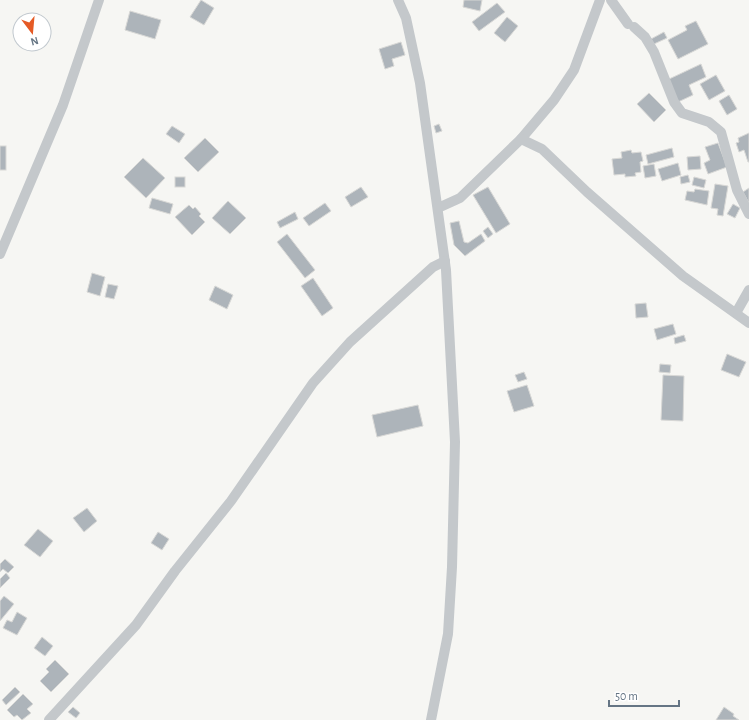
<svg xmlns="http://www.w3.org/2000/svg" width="749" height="720" font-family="'Alegreya Sans',sans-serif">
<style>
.building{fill:#adb4ba;stroke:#d8d8d6}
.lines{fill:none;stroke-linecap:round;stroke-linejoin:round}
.street{stroke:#c4c8cb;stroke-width:10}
</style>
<rect width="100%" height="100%" fill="#f6f6f3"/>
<g class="building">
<polygon points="201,0 214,8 204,25 190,17"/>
<polygon points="464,0 482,0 480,11 463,7"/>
<polygon points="497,3 505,12 479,31 472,22"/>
<polygon points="130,11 161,20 155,39 125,30"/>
<polygon points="507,17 518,26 505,42 494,33"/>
<polygon points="696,21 708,44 678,59 668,40 687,30 685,26"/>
<polygon points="664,32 667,38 654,44 651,39"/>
<polygon points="401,42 405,55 392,59 394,66 385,69 379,49"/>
<polygon points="701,64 706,77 689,85 693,95 678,102 667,80"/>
<polygon points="716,75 725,91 709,100 700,84"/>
<polygon points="649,93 666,110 654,122 637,104"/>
<polygon points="729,95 737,109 727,115 719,101"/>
<polygon points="439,124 442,131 436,133 434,126"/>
<polygon points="172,126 185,134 179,143 166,134"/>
<polygon points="749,133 749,162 748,162 744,150 739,152 736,143 739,142 738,138"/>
<polygon points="205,138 219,152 198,172 184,158"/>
<polygon points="718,143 727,167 708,174 704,163 710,160 705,147"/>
<rect x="0" y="146" width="6" height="24"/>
<polygon points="672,148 674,157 648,164 646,155"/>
<polygon points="631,150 632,153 641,152 643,161 640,162 641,172 635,173 636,176 625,177 625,174 614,175 612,159 622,158 621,152"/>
<polygon points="700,156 701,169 688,170 687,157"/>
<polygon points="143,158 165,178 146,198 124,177"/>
<polygon points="678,163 681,175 662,181 658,169"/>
<polygon points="654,164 656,176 645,178 643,166"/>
<polygon points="688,175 690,182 681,184 680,177"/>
<rect x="175" y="177" width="10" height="10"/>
<polygon points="694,177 706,180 704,188 692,185"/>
<polygon points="715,184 728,186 723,216 717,215 718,209 711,208"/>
<polygon points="361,187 368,197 351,207 345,197"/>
<polygon points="488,187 510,224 496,233 473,195"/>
<polygon points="749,188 749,203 743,192"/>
<polygon points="695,189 709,191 707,205 685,200 687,191 694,192"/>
<polygon points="152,198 173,204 170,214 149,208"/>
<polygon points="228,201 246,218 230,234 212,218"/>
<polygon points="325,203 331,211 309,226 303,218"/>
<polygon points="733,204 740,208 735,218 727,214"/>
<polygon points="189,205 193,209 195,207 201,214 199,216 205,222 192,235 175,217"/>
<polygon points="295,212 298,219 280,228 277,222"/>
<polygon points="459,221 464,242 468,243 481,234 485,241 465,256 454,245 450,223"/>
<polygon points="488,227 493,234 488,238 483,231"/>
<polygon points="287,234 315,270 305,278 277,242"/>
<polygon points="92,273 105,277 100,296 87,292"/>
<polygon points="313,278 333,308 322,316 301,286"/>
<polygon points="108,284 118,286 114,299 105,297"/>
<polygon points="215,286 233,295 227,309 209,300"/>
<polygon points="646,303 648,317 636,318 635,304"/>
<polygon points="673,324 676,334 657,340 654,329"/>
<polygon points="684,335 686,341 675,344 674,338"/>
<polygon points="727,354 746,362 739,377 721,370"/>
<polygon points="660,364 671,365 670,373 659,372"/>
<polygon points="524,372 527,379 518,382 515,375"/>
<polygon points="663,375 684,376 683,421 661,420"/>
<polygon points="527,385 534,406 514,412 507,391"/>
<polygon points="418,405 423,426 377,437 372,415"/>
<polygon points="87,508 97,521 84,532 73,518"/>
<polygon points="38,529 53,541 40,557 24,545"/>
<polygon points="158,532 169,539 162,550 151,543"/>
<polygon points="5,559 14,567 8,573 3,569 0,572 0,564"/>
<polygon points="6,573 10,578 0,588 0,579"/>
<polygon points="4,596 14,604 0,621 0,601"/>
<polygon points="17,612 27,618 17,635 3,628 7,620 12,622"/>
<polygon points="42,637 53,646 45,656 34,648"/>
<polygon points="55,660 69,674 51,692 40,681 49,672 46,669"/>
<polygon points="15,687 20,692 6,705 2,700"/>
<polygon points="23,694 33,704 27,709 31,713 22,720 17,715 14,717 7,710"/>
<polygon points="73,707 80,713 76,718 68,712"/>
<polygon points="724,707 734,714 733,716 739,720 716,720"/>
</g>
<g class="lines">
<g class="street">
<polyline points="398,0 406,18 420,83 446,270 455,442 452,567 448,634 431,720"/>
<polyline points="611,0 628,24"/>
<polyline points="634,27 645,37 654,52 674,102 682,113 709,122 721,132 737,190 749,214"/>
<polyline points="521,139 554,100 574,70 600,0"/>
<polyline points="438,208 460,198 521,139 542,149 587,192 683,276 749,323"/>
<polyline points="0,254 63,105 99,0"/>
<polyline points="736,313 749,290"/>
<polyline points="49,720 136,625 175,571 231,501 313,383 350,342 433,267 445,261"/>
</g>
</g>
<g transform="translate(32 32) rotate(164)"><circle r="19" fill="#ffffff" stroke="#c1c8ce"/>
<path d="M0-3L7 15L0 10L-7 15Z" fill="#e55a25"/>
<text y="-6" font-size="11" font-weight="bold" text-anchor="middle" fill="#657584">N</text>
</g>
<path d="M609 700v6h70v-6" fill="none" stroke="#657584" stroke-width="2"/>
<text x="615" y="700" font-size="12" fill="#657584" stroke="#ffffff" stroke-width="3" paint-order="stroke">50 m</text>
</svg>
